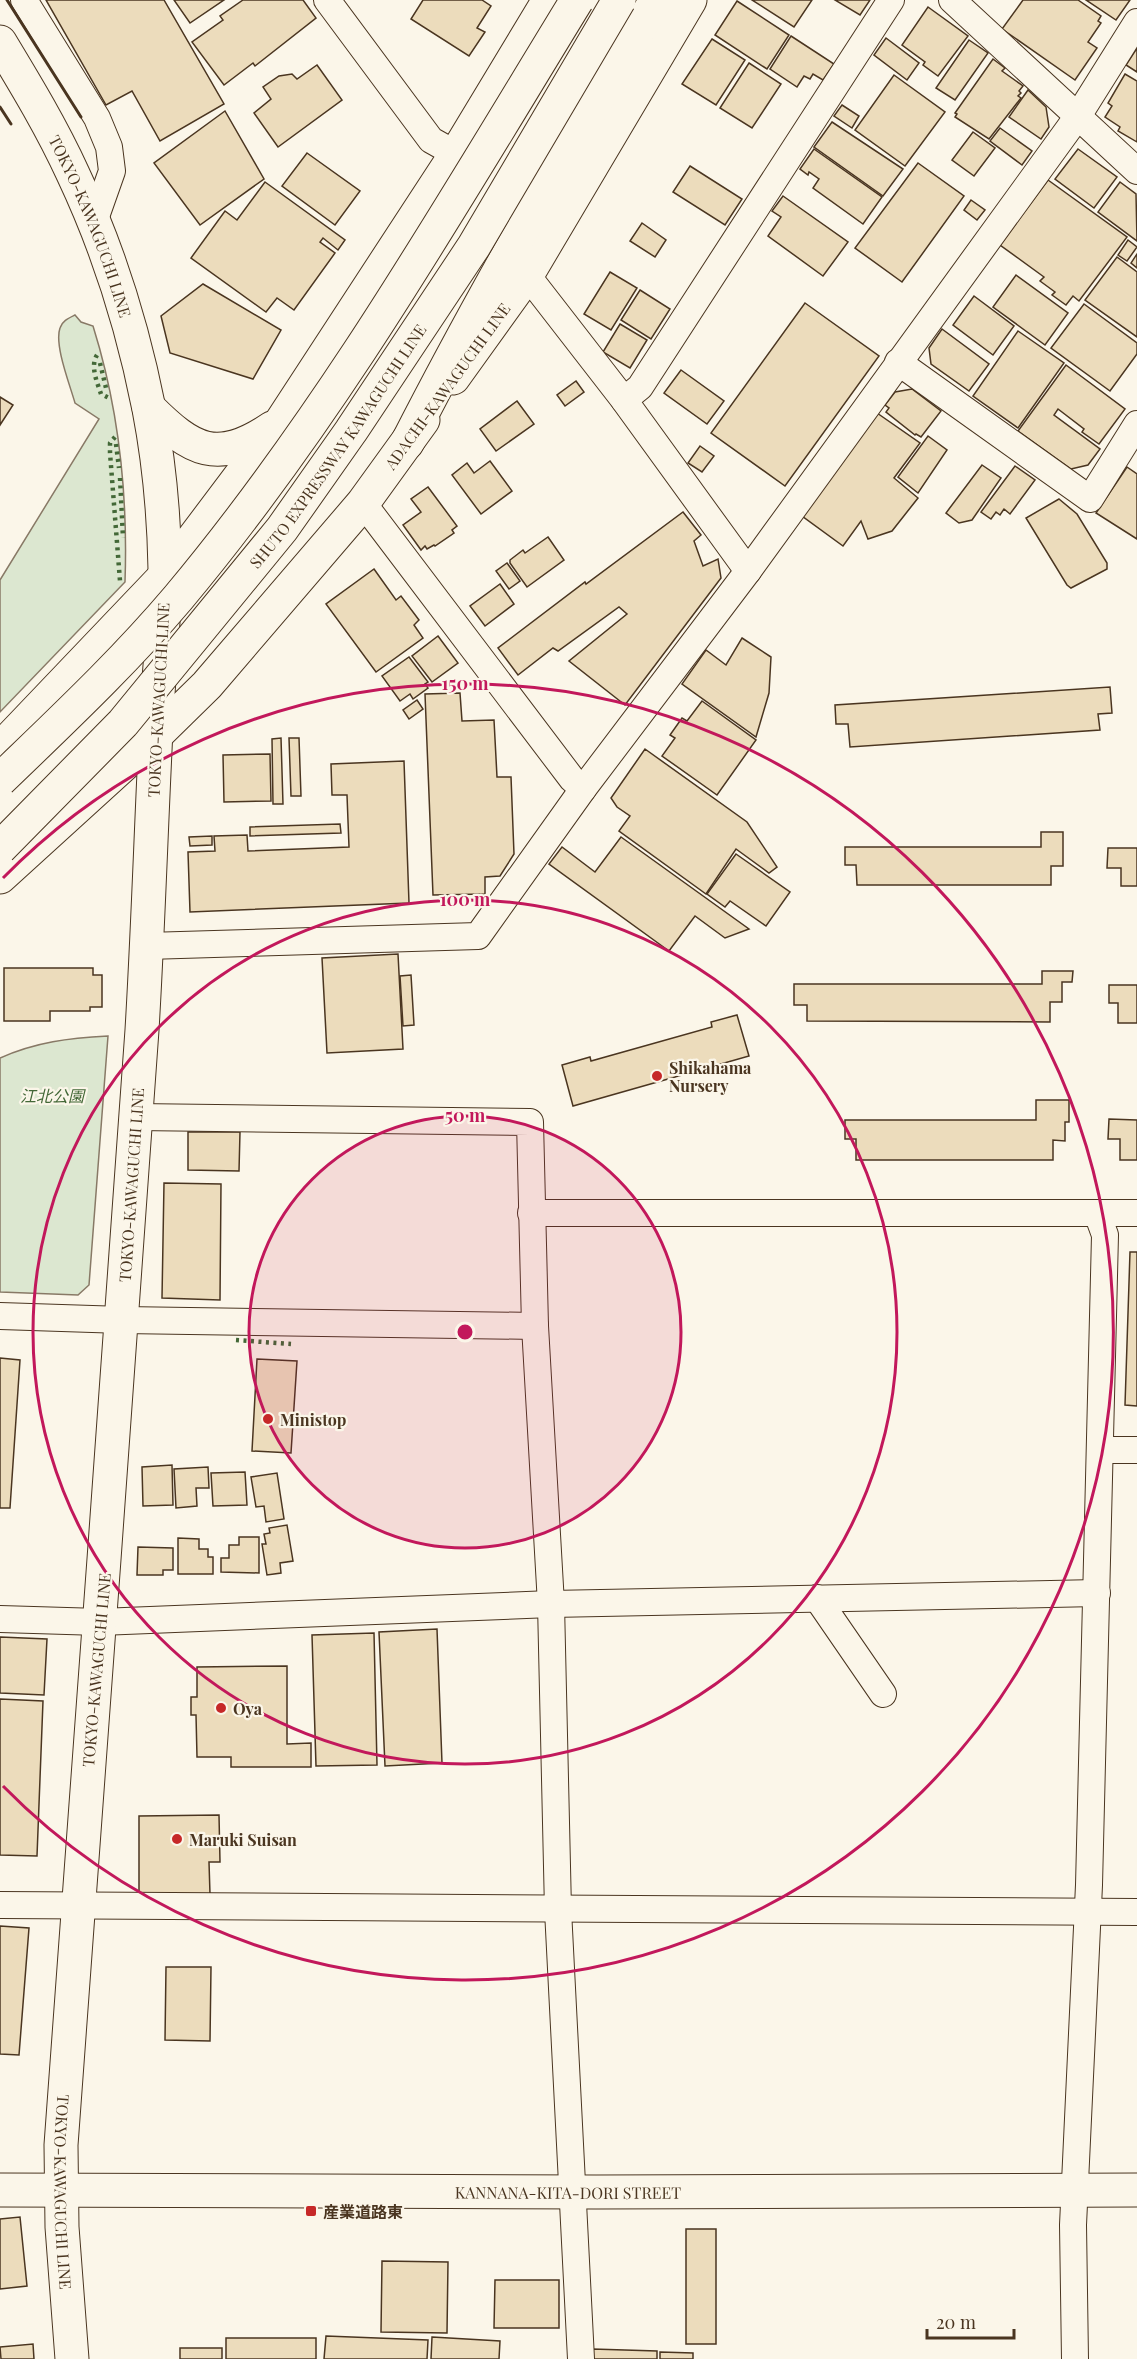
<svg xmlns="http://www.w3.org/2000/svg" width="1137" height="2359" font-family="'Playfair Display','Noto Sans JP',serif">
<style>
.green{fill:#dce7d0;stroke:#887966;stroke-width:1.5}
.building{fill:#ecdcbc;stroke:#4a3520;stroke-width:1.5}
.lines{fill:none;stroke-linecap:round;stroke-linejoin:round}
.street-casing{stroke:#4a3520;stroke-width:28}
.secondary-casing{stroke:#4a3520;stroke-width:35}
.highway-casing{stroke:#4a3520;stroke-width:35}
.street{stroke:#fbf6e9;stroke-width:26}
.secondary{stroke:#fbf6e9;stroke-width:33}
.highway{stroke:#fbf6e9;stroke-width:33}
.highway-bridge-casing{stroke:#4a3520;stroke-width:35;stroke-linecap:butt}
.highway-bridge{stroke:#fbf6e9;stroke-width:33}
.hedge{stroke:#436837;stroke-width:4.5;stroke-dasharray:3 4.5;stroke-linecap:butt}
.wall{stroke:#4a3520;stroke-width:3}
.ring{fill:none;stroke:#c2185b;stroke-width:3}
.poi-dot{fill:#c62828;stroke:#fbf6e9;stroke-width:2}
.labels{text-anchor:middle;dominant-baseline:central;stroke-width:4.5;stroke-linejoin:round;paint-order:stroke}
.street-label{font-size:16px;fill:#4a3520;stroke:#fbf6e9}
.poi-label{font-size:16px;font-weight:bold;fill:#4a3520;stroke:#fbf6e9;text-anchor:start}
.park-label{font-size:16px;font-style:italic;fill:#436837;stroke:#fbf6e9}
.centre{fill:#c2185b;stroke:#fbf6e9;stroke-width:3}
.ring-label{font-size:18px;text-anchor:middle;font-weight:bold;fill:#c2185b;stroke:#fbf6e9;stroke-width:4.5;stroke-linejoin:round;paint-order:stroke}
</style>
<rect width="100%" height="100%" fill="#fbf6e9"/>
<g class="green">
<path d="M75,315l6,7 12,4c26,83 35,169 32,256l-125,130v-132l99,-161 -24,-16c-5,-18 -21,-58 -15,-75 2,-7 9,-10 15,-13z"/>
<path d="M108,1036l-19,249 -11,10 -78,-3v-234c36,-16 69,-20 108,-22z"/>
</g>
<g class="building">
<polygon points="46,0 164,0 224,104 160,141 132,91 106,105"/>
<polygon points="174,0 224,0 190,23"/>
<polygon points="243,0 303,0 316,18 255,66 253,63 224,85 192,42 223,20 220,16"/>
<polygon points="423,0 482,0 491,6 477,28 485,32 469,56 411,19"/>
<polygon points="752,0 812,0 794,27"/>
<polygon points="835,0 870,0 860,15"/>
<polygon points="1023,0 1078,0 1101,16 1098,21 1101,23 1088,42 1097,48 1075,80 1002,29"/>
<polygon points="1086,0 1130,0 1116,20"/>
<polygon points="737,1 789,35 767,69 715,35"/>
<polygon points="928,7 968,36 938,76 923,65 925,62 902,45"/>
<polygon points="791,36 834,64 823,80 813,74 810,79 804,76 797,87 770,69"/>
<polygon points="886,38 919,63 907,80 874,55"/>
<polygon points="712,39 745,60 716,105 682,84"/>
<polygon points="969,40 988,53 955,100 936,88"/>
<polygon points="1137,48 1137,72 1126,65"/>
<polygon points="993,59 1005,68 1002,71 1023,86 1019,91 1021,93 1018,96 1021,98 989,139 955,117 957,114 955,113"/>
<polygon points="749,63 781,84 752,128 720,108"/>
<polygon points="317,65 342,100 278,147 254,113 271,99 263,87 279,76 292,74 297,79"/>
<polygon points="1125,74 1137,81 1137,142 1118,131 1120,127 1105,117 1112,106 1108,103"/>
<polygon points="894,75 945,112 905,166 855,130"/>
<polygon points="1028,90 1046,107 1049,127 1041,139 1009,117"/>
<polygon points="842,105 859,116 852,128 834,116"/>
<polygon points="225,111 264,179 200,225 154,163"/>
<polygon points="832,122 903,169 883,196 814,147"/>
<polygon points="1000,128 1032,151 1022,165 990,141"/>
<polygon points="973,132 995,148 974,176 952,160"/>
<polygon points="814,149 882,197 863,224 813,188 819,179 809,172 808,175 800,169"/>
<polygon points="1078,149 1117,177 1094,208 1055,179"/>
<polygon points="307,153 360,191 335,225 282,186"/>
<polygon points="918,163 964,196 902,282 855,248"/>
<polygon points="690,166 742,199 725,225 673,192"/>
<polygon points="1048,180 1127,237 1079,301 1073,296 1066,305 1052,295 1055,292 1040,281 1044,277 1000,245"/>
<polygon points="265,182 345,240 338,250 323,238 320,242 335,253 294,310 277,298 266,312 191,258 225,211 237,220"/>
<polygon points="1120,182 1136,194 1137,241 1098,212"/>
<polygon points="783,196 848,242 823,276 768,236 781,217 772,211"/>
<polygon points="971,200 985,210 977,220 964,210"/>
<polygon points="642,223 666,240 655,257 630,241"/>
<polygon points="1128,240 1137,247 1127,261 1118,255"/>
<polygon points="1137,254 1137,268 1131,263"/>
<polygon points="1117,257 1137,272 1137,337 1085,300"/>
<polygon points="610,272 637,288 611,330 584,314"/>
<polygon points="1016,275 1068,313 1045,345 993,307"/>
<polygon points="203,284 281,330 253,379 170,353 161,316"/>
<polygon points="640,290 670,309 651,339 621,320"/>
<polygon points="974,296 1014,326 993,355 953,325"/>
<polygon points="805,303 879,356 785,486 711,433"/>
<polygon points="1084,304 1137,343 1137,354 1110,391 1051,348"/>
<polygon points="620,324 647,340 630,368 603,352"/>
<polygon points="942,329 989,364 969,391 931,364 929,348"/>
<polygon points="1018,331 1064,363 1018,428 973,396"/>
<polygon points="1066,365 1125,409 1099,444 1082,432 1084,429 1058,409 1054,415 1100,449 1088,465 1071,469 1018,431"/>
<polygon points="681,370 724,401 707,424 664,393"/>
<polygon points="576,381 584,392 565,406 557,395"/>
<polygon points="912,389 941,411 921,437 916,434 915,435 886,412 889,408 885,405 895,392"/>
<polygon points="0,397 13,405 0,425"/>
<polygon points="517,401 534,424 496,451 480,429"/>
<polygon points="877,413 920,443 894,478 918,498 892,531 868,539 861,521 843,546 802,516"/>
<polygon points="928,436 947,450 918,493 898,477"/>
<polygon points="700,446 714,456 702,472 688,463"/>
<polygon points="490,461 512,491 481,514 452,475 467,463 474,473"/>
<polygon points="982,465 1001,478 972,520 959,523 946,513"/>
<polygon points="1015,466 1035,480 1010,514 1004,509 1000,515 996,512 991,519 981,512"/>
<polygon points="1127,467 1137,474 1137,539 1096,513"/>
<polygon points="428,487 457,526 452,530 454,533 435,546 434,545 427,549 425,546 421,550 403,525 421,512 411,499"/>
<polygon points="1059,499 1077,514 1107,563 1107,569 1071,588 1067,585 1026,518"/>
<polygon points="683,512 701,535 694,541 703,566 718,559 721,578 625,705 569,661 627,614 619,607 558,651 553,648 518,675 498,648 585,582 586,584"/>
<polygon points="548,537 564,560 527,587 510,563 510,560 523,550 525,553"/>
<polygon points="507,563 520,581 509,589 496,571"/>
<polygon points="374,569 396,600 401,596 419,620 414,625 423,638 376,672 326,604"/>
<polygon points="500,584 514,604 485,626 470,606"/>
<polygon points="438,636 458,663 432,682 412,656"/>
<polygon points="742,638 771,657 769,693 756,737 682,684 706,650 726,665"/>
<polygon points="409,657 428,682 425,684 428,688 413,699 410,694 400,701 382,676"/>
<polygon points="1110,687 1112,713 1098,714 1100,730 850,747 848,724 836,724 835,705"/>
<polygon points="460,693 462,721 494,720 497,777 511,777 514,854 500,876 485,877 485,894 433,895 425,694"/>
<polygon points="417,700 423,709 409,719 403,710"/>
<polygon points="702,701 756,740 717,795 662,756 675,738 670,735 682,718 687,721"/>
<polygon points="281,738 283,804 273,804 272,739"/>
<polygon points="289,738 299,738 301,796 291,796"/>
<polygon points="645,749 747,822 777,867 769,873 736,849 706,894 619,831 630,816 617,807 611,798"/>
<polygon points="270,754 271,801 224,802 223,755"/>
<polygon points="404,761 409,903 190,912 188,852 215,851 214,836 247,835 248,851 349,847 347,795 332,795 331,764"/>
<polygon points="340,824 341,833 250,836 250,827"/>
<polygon points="1041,832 1063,832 1063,866 1051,866 1051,885 857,885 856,865 845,865 845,847 1041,847"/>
<polygon points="212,836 212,845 190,846 189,837"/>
<polygon points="621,837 749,929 725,938 695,916 669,951 549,864 562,847 595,872"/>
<polygon points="1108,848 1137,848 1137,886 1121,886 1121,868 1107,868"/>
<polygon points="736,854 790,892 766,926 730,901 725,907 707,894"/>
<polygon points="398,954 403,1049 327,1053 322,958"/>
<polygon points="4,968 93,968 93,975 102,975 102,1007 90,1007 90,1011 50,1011 50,1021 4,1021"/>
<polygon points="1042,971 1073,971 1072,982 1062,982 1062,1002 1050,1002 1050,1022 807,1021 807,1005 794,1005 794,984 1042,984"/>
<polygon points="411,975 414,1025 403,1026 400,976"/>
<polygon points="1109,985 1137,985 1137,1023 1118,1023 1118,1003 1109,1003"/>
<polygon points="737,1015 749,1056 573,1106 562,1065 590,1057 591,1061 712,1027 711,1022"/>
<polygon points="1036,1100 1069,1100 1069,1122 1065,1122 1065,1141 1053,1140 1053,1160 856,1160 856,1139 845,1139 845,1120 1036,1120"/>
<polygon points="1109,1119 1137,1120 1137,1160 1120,1160 1120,1139 1108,1139"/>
<polygon points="188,1132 240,1132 239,1171 188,1170"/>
<polygon points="164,1183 221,1184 220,1300 162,1298"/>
<polygon points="1130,1252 1137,1252 1137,1406 1125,1405"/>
<polygon points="0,1358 20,1360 10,1508 0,1508"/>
<polygon points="257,1359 297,1361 291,1453 252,1451"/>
<polygon points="172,1465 173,1505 143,1506 142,1467"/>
<polygon points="208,1467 209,1488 196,1488 197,1506 176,1508 174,1469"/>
<polygon points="245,1472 247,1505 213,1506 211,1473"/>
<polygon points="277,1473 284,1519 266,1522 264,1506 256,1507 251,1477"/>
<polygon points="287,1525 293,1561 280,1563 281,1573 267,1575 262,1544 266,1544 264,1534 270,1533 269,1528"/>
<polygon points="239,1537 259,1537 259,1573 221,1572 221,1558 229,1558 229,1545 239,1545"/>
<polygon points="178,1538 199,1539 199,1549 208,1549 208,1557 213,1557 213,1574 178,1574"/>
<polygon points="138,1547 173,1548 173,1570 163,1570 163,1575 137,1575"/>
<polygon points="437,1629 442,1763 385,1766 379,1632"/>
<polygon points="374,1633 377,1765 316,1766 312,1635"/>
<polygon points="0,1637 47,1639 44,1695 0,1693"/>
<polygon points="287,1666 287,1744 311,1743 311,1767 231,1767 231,1757 197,1757 196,1715 191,1715 191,1697 197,1697 197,1667"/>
<polygon points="0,1699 43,1701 37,1856 0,1855"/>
<polygon points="219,1815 220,1862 209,1862 210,1894 139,1895 139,1816"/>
<polygon points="0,1926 29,1928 19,2055 0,2054"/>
<polygon points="166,1967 211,1967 210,2041 165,2040"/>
<polygon points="20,2217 27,2286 0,2289 0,2219"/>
<rect x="686" y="2229" width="30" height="115"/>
<polygon points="382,2261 448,2262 447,2333 381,2332"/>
<polygon points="495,2280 559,2280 559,2328 494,2328"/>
<polygon points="326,2336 428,2340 427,2359 324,2359"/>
<polygon points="432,2337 500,2341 499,2359 431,2359"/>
<rect x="226" y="2338" width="90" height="21"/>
<polygon points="33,2344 34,2359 1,2359 0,2347"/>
<rect x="180" y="2348" width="42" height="11"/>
<polygon points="592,2349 657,2351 657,2359 592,2359"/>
<polygon points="660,2352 693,2353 693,2359 660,2359"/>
</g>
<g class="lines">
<defs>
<g id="street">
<polyline points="24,0 97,118 109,147 112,171 94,222"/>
<polyline points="327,0 431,140 456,154"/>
<polyline points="952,0 1137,171"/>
<polyline points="527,275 624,400 748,571"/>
<polyline points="898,362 1090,499 1137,424"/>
<polyline points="624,400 640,387 891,0"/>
<polyline points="363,503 572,779 583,789"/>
<polyline points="147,946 478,936 583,789 748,571 1078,116 1137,22"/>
<polyline points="136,1117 530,1122 535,1326 551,1604 558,1910 581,2359"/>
<polyline points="531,1213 1137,1213"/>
<polyline points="0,1316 123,1320 535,1326"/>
<polyline points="1100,1450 1137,1450"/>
<polyline points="817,1598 883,1694"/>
<polyline points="0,1619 100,1622 551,1604 1097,1593"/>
<polyline points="0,1905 1137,1912"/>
<polyline points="1075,2359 1073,2225 1089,1885 1105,1235 1097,1213"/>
</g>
<g id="secondary">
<path id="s1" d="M0,42c26,43 52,86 73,132 35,74 60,154 76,235 10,52 15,106 16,160 0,52 -7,108 -9,161 -5,100 -8,200 -14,300 -25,372 -55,743 -81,1115l1,82 10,132"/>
<polyline points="453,378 527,275 690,0"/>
<path d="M149,408c43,43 68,57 123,20"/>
<polyline points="0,749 165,576 281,422 456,154 549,0"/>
<polyline points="0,877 155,736 207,685 363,503 423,420"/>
<path id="s2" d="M0,2190l596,2 541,-2"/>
</g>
<path id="highway" d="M407,443c77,-151 163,-297 249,-443"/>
</defs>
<use href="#street" class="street-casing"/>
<use href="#secondary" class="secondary-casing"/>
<use href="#highway" class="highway-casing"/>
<use href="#street" class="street"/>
<use href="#secondary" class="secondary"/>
<use href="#highway" class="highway"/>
<defs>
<g id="highway-bridge">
<path d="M0,780c61,-59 123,-117 178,-182 154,-184 274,-394 399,-598"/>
<path id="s3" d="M0,848l123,-125 159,-194 69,-98 123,-185 145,-246"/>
</g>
</defs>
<use href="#highway-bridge" class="highway-bridge-casing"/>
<use href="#highway-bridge" class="highway-bridge"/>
<g class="hedge">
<path d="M97,355c-7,11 0,27 4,39l8,4"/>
<polyline points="100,363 106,388"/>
<polyline points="115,437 110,443 110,453 120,581"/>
<polyline points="116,444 119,468"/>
<polyline points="120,478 123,538"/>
<polyline points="236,1340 291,1344"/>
</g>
<g class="wall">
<polyline points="7,0 81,117"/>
<polyline points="0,107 11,124"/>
</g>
</g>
<circle cx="465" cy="1332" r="216" fill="#c2185b" fill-opacity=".12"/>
<g class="ring">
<circle cx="465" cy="1332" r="216"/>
<circle cx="465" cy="1332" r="432"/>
<path d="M3 878A648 648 0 1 1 3 1786"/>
</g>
<g class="poi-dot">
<circle cx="657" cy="1076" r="6"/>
<circle cx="268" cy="1419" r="6"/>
<circle cx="221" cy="1708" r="6"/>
<circle cx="177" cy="1839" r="6"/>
<rect x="305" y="2205" width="12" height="12" rx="3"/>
</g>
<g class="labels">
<g class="street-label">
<text stroke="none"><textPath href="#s1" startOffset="206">TOKYO-KAWAGUCHI LINE</textPath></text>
<text transform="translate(447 386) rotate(-54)">ADACHI-KAWAGUCHI LINE</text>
<text stroke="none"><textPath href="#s3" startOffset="526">SHUTO EXPRESSWAY KAWAGUCHI LINE</textPath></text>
<text transform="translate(158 700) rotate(-87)">TOKYO-KAWAGUCHI LINE</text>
<text transform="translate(131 1185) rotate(-86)">TOKYO-KAWAGUCHI LINE</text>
<text transform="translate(96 1670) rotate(-85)">TOKYO-KAWAGUCHI LINE</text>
<text stroke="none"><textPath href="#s1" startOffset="2186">TOKYO-KAWAGUCHI LINE</textPath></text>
<text stroke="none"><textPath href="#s2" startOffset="568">KANNANA-KITA-DORI STREET</textPath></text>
</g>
<g class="poi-label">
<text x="669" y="1067">Shikahama<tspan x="669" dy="18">Nursery</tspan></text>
<text x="280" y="1419">Ministop</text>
<text x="233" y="1708">Oya</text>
<text x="189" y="1839">Maruki Suisan</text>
<text x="323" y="2211">産業道路東</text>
</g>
<g class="park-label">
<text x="52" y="1095">江北公園</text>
</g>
</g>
<circle cx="465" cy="1332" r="9" class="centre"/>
<g class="ring-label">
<text x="465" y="690">150 m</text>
<text x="465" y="906">100 m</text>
<text x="465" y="1122">50 m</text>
</g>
<path d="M927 2329v9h87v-9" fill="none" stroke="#4a3520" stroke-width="3"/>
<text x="936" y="2329" font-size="18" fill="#4a3520" stroke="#fbf6e9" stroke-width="4.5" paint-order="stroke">20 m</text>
</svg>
